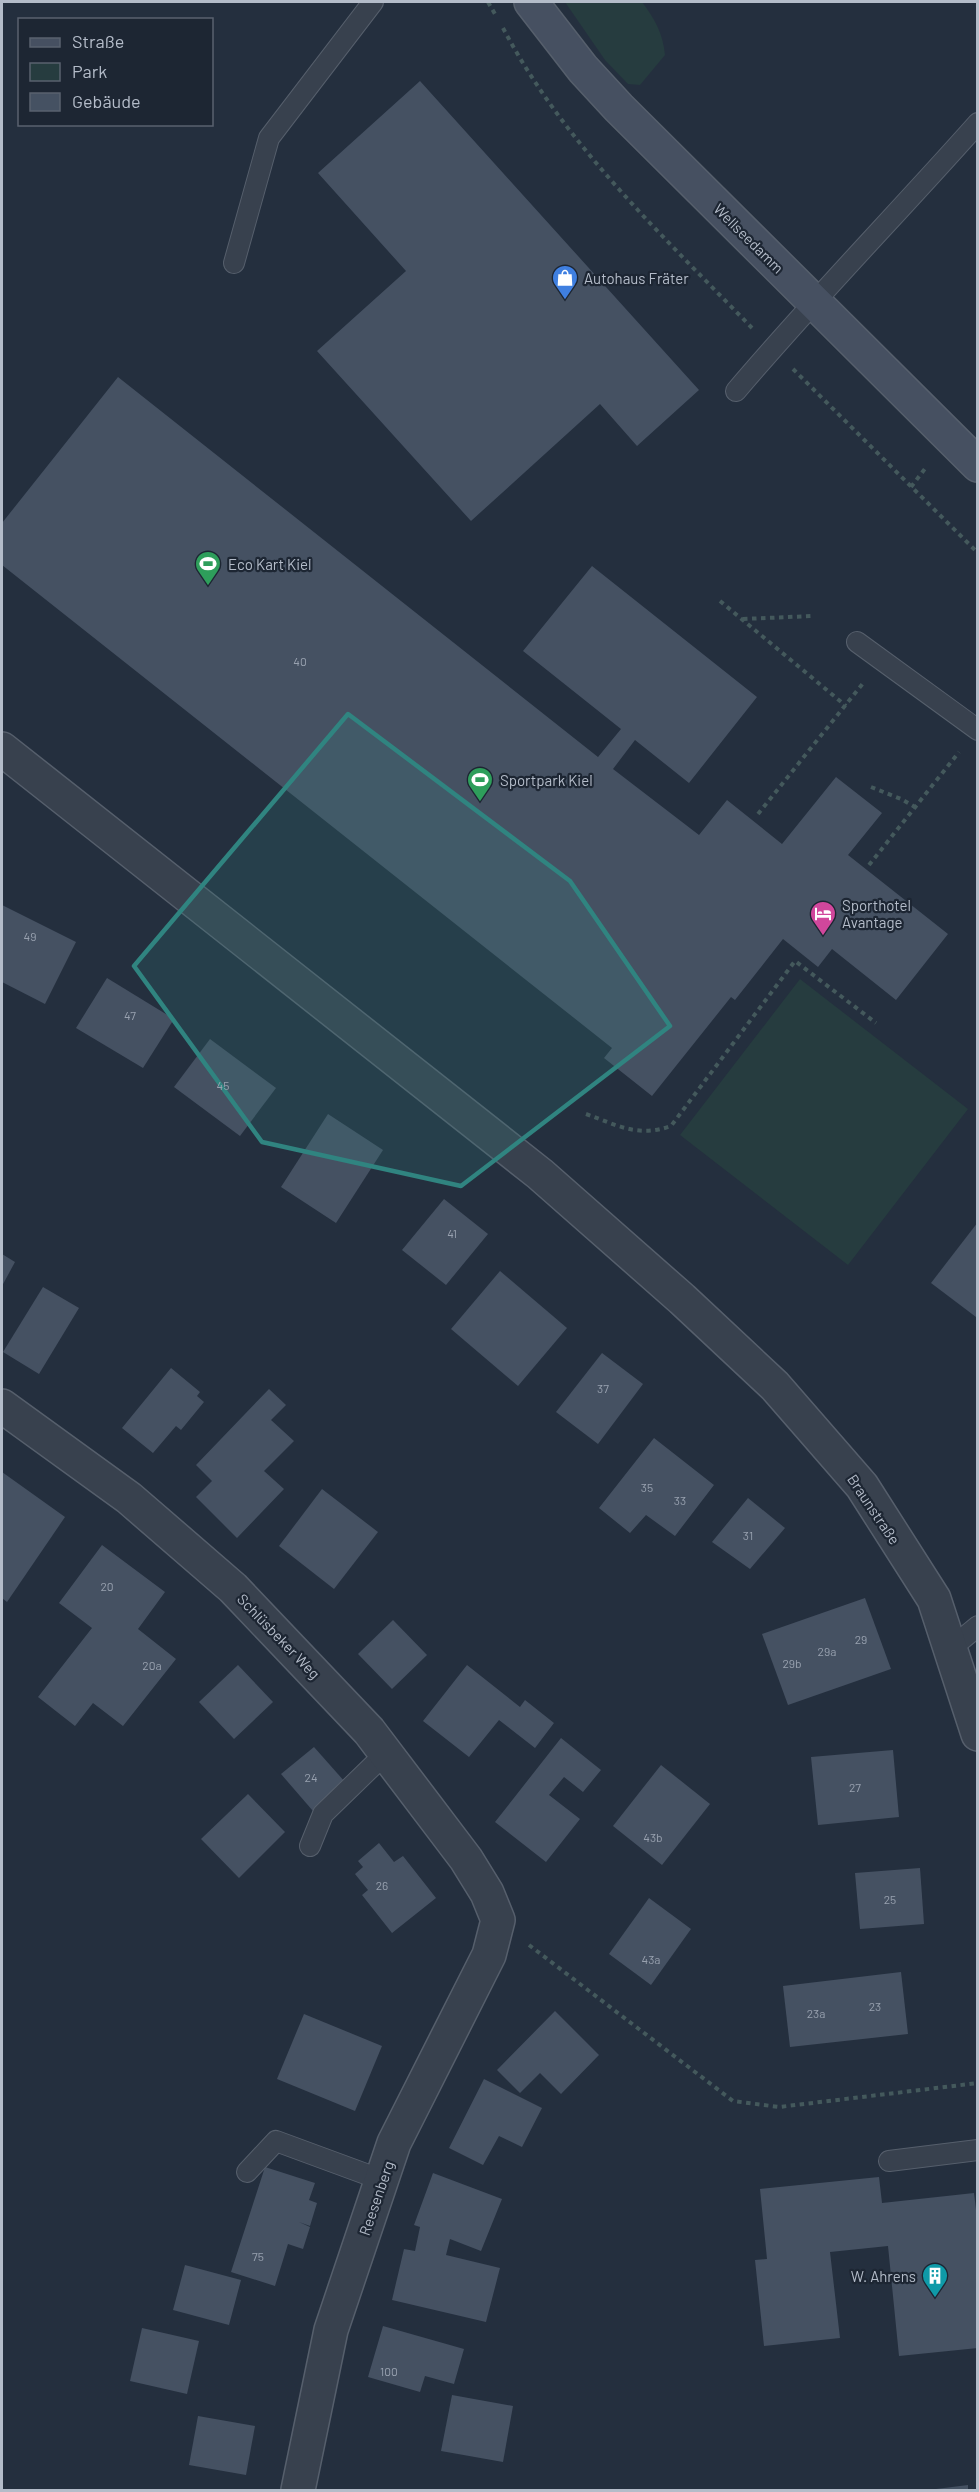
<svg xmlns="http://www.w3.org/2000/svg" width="979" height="2492" font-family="Barlow,sans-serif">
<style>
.green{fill:#263c3f}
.building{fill:#455162}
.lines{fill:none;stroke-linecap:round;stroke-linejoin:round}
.lane-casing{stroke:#565f6c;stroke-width:22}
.street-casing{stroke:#565f6c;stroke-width:36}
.secondary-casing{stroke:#565f6c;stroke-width:36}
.path{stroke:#44595c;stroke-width:4;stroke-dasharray:4.5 4.5;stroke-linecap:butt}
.lane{stroke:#38414e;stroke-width:20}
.street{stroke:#38414e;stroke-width:33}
.secondary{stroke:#465061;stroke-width:33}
.marked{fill:#308480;fill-opacity:0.2;stroke:#308480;stroke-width:4.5;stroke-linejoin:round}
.labels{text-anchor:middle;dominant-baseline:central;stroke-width:4.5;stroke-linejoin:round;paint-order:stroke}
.number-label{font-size:12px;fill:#98a1af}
.street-label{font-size:15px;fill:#b4bcc9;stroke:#1d2633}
.poi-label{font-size:15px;fill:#b4bcc9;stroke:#1d2633;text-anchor:start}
</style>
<rect width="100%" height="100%" fill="#242f3e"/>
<g class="green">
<path d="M565,2h77c13,17 21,32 23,53l-25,30 -12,-1 -23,-24z"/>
<polygon points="800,979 968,1109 848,1265 680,1135"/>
</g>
<g class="building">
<polygon points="420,81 699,390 637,446 600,404 471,521 317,351 406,271 318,173"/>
<polygon points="118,377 598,757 621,729 523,651 592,566 757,697 689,783 635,740 613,769 699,835 727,800 782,844 836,777 882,813 848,855 948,934 896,1000 832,949 818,967 783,939 735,1000 731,997 652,1096 604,1058 612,1048 2,565 2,523"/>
<polygon points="2,905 76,942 45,1004 2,982"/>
<polygon points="107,978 174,1019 143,1068 76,1028"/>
<polygon points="210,1039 276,1088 240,1136 174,1087"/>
<polygon points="328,1114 383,1150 336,1223 281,1187"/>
<polygon points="444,1199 488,1234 446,1285 402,1250"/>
<polygon points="978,1222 978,1315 976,1317 931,1283"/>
<polygon points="2,1254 15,1262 2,1286"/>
<polygon points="500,1271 567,1328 518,1386 451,1329"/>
<polygon points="43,1287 79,1308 39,1374 3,1352"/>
<polygon points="602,1353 643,1384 598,1444 556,1412"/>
<polygon points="171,1368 200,1392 197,1396 204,1402 181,1430 176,1426 153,1453 122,1428"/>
<polygon points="269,1389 286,1405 271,1420 294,1441 264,1471 284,1489 237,1538 196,1497 212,1481 196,1465"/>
<polygon points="654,1438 714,1485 675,1536 646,1515 630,1533 599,1508"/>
<polygon points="2,1472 65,1517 7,1602 2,1598"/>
<polygon points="322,1489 378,1532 334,1589 279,1546"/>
<polygon points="748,1498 785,1528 750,1569 712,1542"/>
<polygon points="102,1545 165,1592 138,1629 176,1659 123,1726 93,1703 75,1726 38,1697 92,1628 59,1603"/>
<polygon points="865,1598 891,1669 788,1705 762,1634"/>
<polygon points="393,1620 427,1655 392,1689 358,1654"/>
<polygon points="238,1665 273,1702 234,1739 199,1702"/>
<polygon points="467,1665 520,1707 525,1700 554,1723 535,1748 499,1720 469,1757 423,1721"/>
<polygon points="561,1738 601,1770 583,1792 564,1777 549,1795 580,1819 546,1862 495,1822"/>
<polygon points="314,1747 345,1782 313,1811 281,1774"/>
<polygon points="893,1750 899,1817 818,1825 811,1757"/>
<polygon points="661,1765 710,1804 662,1865 613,1826"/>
<polygon points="248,1794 285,1832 239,1878 201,1839"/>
<polygon points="379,1843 394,1862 403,1856 436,1898 392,1933 362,1895 368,1890 355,1874 363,1867 358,1861"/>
<polygon points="920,1868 924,1924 860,1929 855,1873"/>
<polygon points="649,1898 691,1929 651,1985 609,1954"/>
<polygon points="901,1972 908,2034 790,2047 783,1986"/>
<polygon points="555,2011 599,2055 561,2094 540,2073 520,2093 497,2070"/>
<polygon points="304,2014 382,2046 355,2111 277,2079"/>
<polygon points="484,2079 542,2108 522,2147 499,2136 483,2165 449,2148"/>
<polygon points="265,2167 315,2183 309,2200 317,2203 310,2226 299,2222 310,2227 303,2249 288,2244 275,2286 231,2272"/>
<polygon points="433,2173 502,2199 481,2251 450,2239 446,2255 500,2268 486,2322 392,2300 404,2249 415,2251 420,2227 414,2225"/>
<polygon points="879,2177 882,2203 974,2193 978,2226 978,2348 899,2356 888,2246 830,2252 840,2338 764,2346 755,2260 767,2259 760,2189"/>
<polygon points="185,2265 241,2280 229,2325 173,2310"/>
<polygon points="383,2326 464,2349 454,2384 425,2376 420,2392 368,2377"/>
<polygon points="142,2328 199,2341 187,2394 130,2381"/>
<polygon points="452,2395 513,2406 503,2462 441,2451"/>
<polygon points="198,2416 255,2426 246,2475 189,2465"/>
<polygon points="968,2485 968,2490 936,2490 936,2489"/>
</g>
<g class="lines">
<defs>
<g id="lane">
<polyline points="234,263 269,138 373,2"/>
<path d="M736,391c78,-92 162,-178 242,-268"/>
<polyline points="857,642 978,730"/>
<polyline points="950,1649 978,1626"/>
<polyline points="310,1846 323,1814 386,1753"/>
<polyline points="889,2161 978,2150"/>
<polyline points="247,2172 276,2141 382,2180"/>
</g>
<g id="street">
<polyline points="2,749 540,1174 682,1299 775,1386 862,1486 934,1599 978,1734"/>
<polyline points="2,1406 129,1498 233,1588 369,1731 466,1859 487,1893 498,1920 489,1955 394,2143 331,2330 298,2490"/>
</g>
<polyline id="secondary" points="531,2 583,69 619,108 978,465"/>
</defs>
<use href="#lane" class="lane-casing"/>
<use href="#street" class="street-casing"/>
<use href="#secondary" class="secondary-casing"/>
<g class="path">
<polyline points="488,2 495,14"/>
<path d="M503,28c61,116 159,207 249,300"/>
<polyline points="793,369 978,553"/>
<polyline points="911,487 927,466"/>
<polyline points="720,601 846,706"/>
<polyline points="743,619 812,616"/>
<polyline points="871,787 901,799 915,807"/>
<polyline points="758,814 864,682"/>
<polyline points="869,865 959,752"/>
<path d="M586,1114c31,11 52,24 85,12l124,-165 81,62"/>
<polyline points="529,1945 733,2101 779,2107 978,2083"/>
</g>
<use href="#lane" class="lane"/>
<use href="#street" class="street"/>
<use href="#secondary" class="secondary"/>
</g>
<path class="marked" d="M348,714l222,167 100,145 -209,160 -199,-44 -128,-176z"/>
<defs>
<symbol id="shop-pin" viewBox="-11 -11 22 30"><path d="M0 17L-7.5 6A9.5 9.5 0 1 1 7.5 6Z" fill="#3f7fe0" stroke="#1d2633"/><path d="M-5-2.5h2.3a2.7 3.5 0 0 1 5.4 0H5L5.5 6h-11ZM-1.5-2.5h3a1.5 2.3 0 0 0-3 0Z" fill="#fff"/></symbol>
<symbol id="stadium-pin" viewBox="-11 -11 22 30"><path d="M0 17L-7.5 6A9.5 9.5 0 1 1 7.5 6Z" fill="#2e9e5b" stroke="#1d2633"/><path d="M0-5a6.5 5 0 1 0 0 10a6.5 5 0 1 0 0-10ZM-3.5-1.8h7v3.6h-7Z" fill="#fff"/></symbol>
<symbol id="hotel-pin" viewBox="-11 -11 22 30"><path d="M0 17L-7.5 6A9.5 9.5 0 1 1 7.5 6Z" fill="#d1479c" stroke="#1d2633"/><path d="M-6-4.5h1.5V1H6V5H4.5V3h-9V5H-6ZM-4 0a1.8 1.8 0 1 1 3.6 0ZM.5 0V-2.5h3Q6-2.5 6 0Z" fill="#fff"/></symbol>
<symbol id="building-pin" viewBox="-11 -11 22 30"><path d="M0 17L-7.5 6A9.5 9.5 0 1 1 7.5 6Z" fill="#0f9aa8" stroke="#1d2633"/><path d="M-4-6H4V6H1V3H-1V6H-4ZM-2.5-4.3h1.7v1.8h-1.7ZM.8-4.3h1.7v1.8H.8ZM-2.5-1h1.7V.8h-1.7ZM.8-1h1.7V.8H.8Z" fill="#fff"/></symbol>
</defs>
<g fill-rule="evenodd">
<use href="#shop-pin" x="550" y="263" width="30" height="40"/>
<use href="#stadium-pin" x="193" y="549" width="30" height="40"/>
<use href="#stadium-pin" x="465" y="765" width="30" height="40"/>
<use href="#hotel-pin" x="808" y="899" width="30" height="40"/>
<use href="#building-pin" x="920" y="2261" width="30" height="40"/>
</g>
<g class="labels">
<g class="number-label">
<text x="300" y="661">40</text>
<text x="30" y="936">49</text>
<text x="130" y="1015">47</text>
<text x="223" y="1085">45</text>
<text x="452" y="1233">41</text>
<text x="603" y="1388">37</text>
<text x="647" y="1487">35</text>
<text x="680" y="1500">33</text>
<text x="748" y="1535">31</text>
<text x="107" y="1586">20</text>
<text x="861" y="1639">29</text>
<text x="827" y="1651">29a</text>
<text x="792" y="1663">29b</text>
<text x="152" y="1665">20a</text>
<text x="311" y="1777">24</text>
<text x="855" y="1787">27</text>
<text x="653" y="1837">43b</text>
<text x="382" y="1885">26</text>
<text x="890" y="1899">25</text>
<text x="651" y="1959">43a</text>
<text x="875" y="2006">23</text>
<text x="816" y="2013">23a</text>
<text x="258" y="2256">75</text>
<text x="389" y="2371">100</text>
</g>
<g class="street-label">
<text transform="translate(749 238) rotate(45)">Wellseedamm</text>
<text transform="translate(874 1509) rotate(56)">Braunstraße</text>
<text transform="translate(279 1636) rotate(46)">Schlüsbeker Weg</text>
<text transform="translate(376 2198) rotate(-71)">Reesenberg</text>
</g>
<g class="poi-label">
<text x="584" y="278">Autohaus Fräter</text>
<text x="228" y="564">Eco Kart Kiel</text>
<text x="500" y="780">Sportpark Kiel</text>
<text x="842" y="905">Sporthotel<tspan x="842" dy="17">Avantage</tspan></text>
<text x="916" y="2276" text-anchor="end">W. Ahrens</text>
</g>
</g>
<rect width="979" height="2492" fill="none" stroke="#b4bcc9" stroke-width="6"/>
<rect x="18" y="18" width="195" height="108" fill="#1d2633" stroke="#59626f" stroke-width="1.5"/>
<rect x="30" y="38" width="30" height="9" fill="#465061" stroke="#59626f" stroke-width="1.5"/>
<text x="72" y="48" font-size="18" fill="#b4bcc9">Straße</text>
<rect x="30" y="63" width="30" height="18" fill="#263c3f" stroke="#59626f" stroke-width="1.5"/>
<text x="72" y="78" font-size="18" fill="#b4bcc9">Park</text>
<rect x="30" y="93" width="30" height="18" fill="#455162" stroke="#59626f" stroke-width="1.5"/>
<text x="72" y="108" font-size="18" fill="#b4bcc9">Gebäude</text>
</svg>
